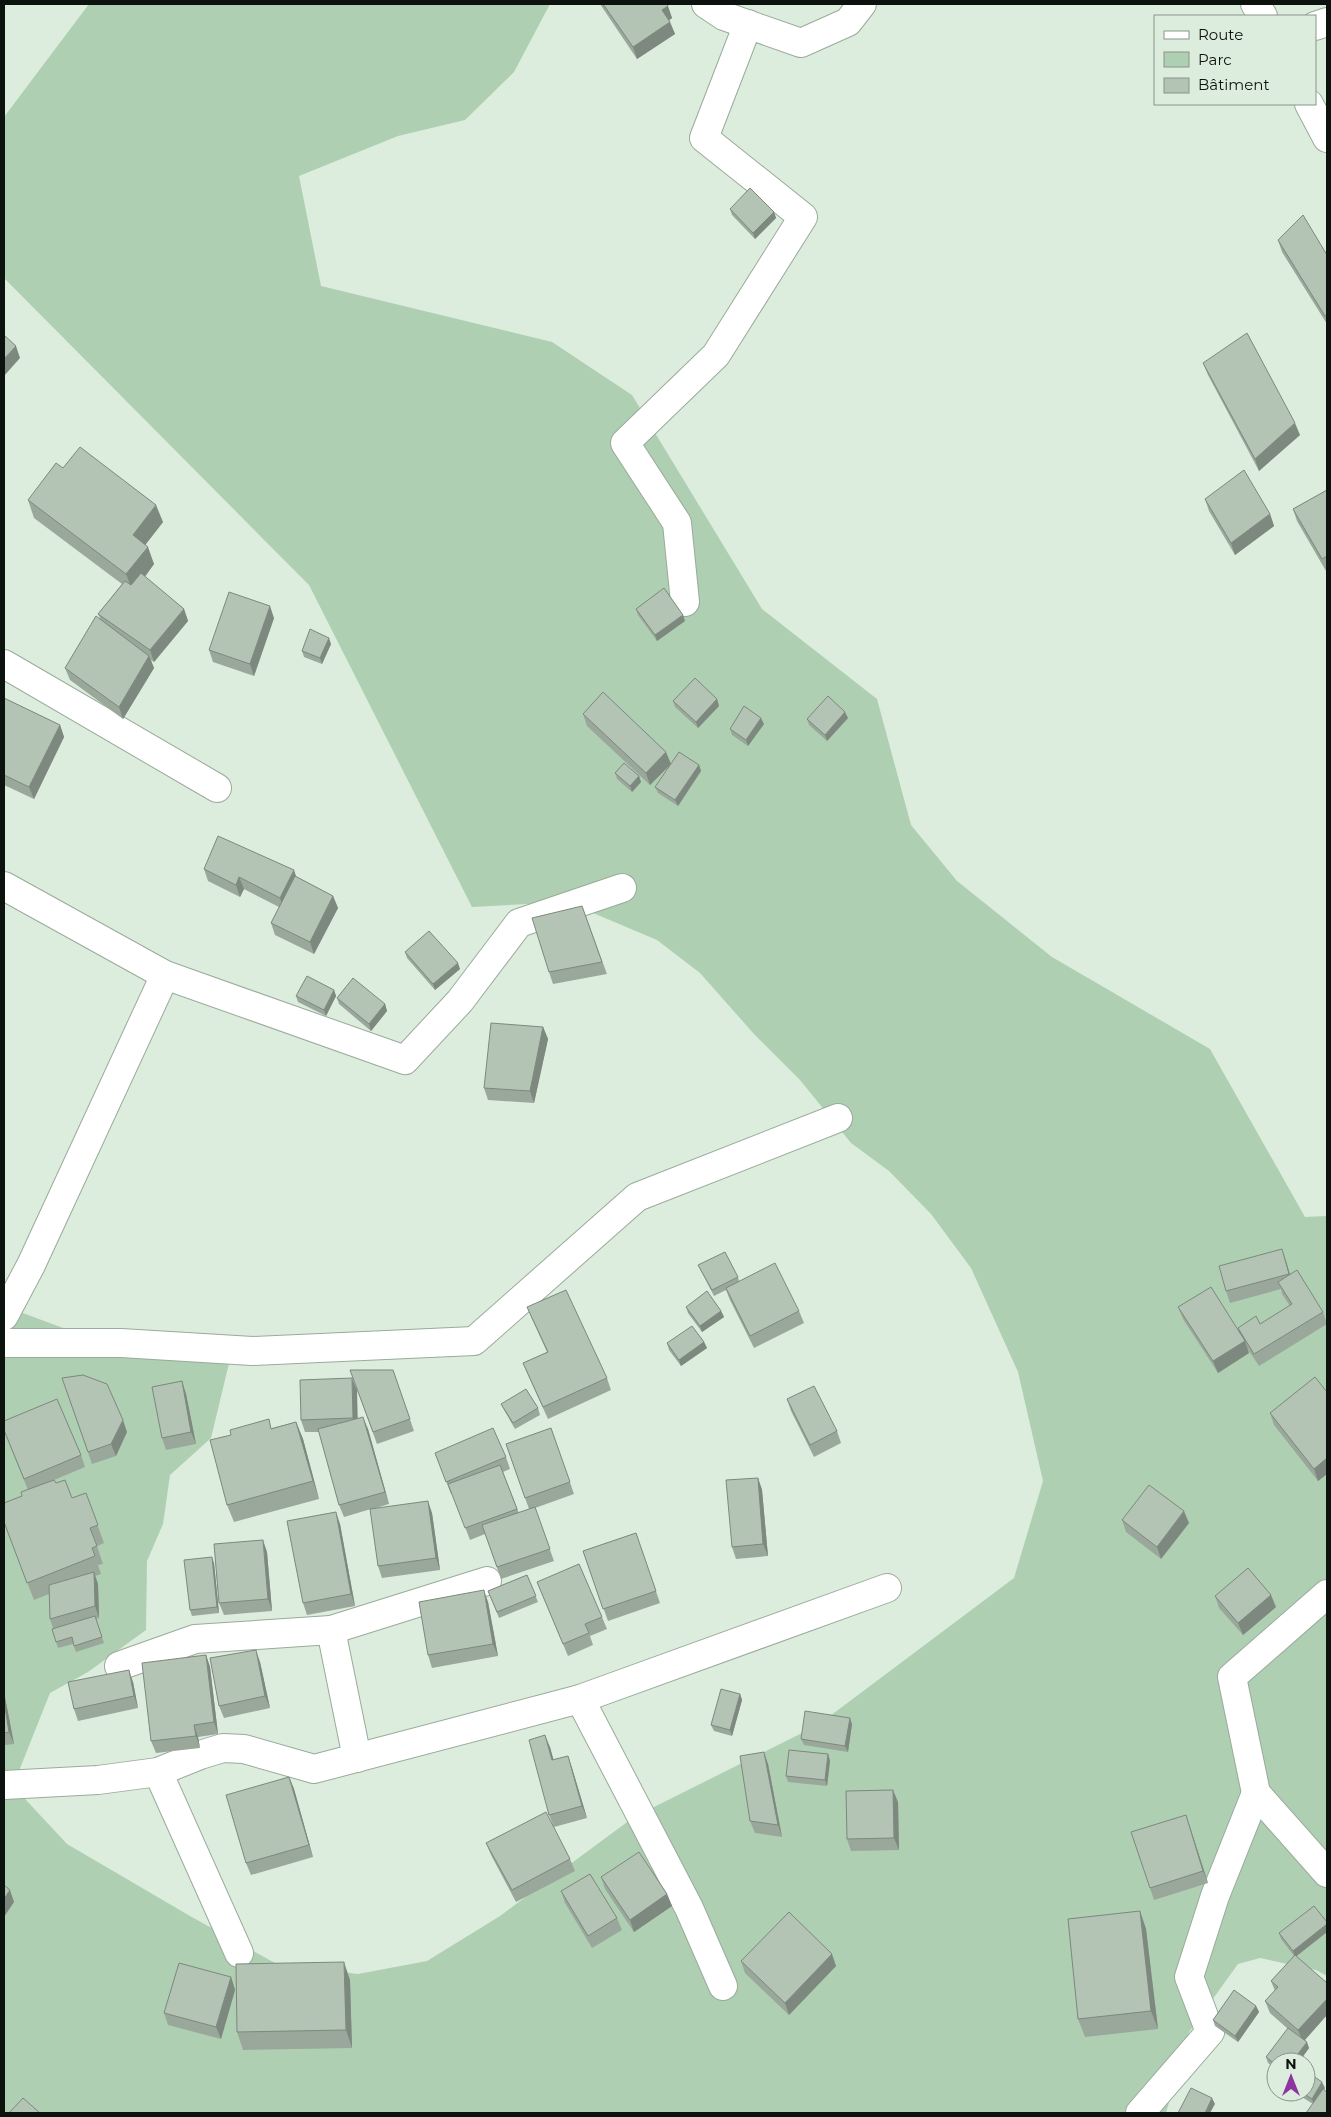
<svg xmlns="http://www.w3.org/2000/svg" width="1331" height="2117" font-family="Montserrat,sans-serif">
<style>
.green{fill:#aecfb2}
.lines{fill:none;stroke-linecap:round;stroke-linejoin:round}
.minor-casing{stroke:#9aaa9b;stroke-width:30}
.minor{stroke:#fff;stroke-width:28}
.wall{fill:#9aa89b}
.shaded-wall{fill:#7d887e}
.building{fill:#b3c3b4;stroke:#7d887e}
</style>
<rect width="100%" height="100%" fill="#dceddd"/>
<polygon class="green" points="89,4 550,4 514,72 465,120 398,136 299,176 321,286 552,342 632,395 762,609 877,699 911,825 957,881 1052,957 1210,1049 1305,1217 1327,1216 1327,1976 1316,1970 1260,1958 1238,1964 1189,2032 1166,2113 4,2113 4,1306 90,1338 231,1355 211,1438 170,1475 163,1524 147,1561 146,1630 88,1672 50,1693 13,1786 67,1844 190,1916 275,1963 358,1974 427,1961 500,1916 634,1817 818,1725 1014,1578 1043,1481 1018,1372 971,1268 931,1214 889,1171 851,1143 800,1080 754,1034 700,973 657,940 567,902 472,907 309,585 4,278 4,117"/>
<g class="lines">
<defs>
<g id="minor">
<polyline points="706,4 724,16 801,43 848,22 862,4"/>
<polyline points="1255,4 1263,16"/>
<polyline points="1315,26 1327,22"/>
<polyline points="1309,104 1327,138"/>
<polyline points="685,602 677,523 625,443 716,355 803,217 704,138 748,24"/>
<polyline points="4,664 217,788"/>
<polyline points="4,886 165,975 405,1060 460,1001 519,923 622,888"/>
<polyline points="4,1316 31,1265 165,975"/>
<polyline points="4,1343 121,1343 252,1351 474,1341 637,1197 838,1118"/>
<polyline points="1327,1594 1232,1677 1256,1793 1327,1873"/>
<polyline points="119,1666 195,1639 331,1630"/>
<polyline points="580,1699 689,1908 723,1986"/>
<polyline points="357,1758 331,1630 487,1581"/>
<polyline points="158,1772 239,1953"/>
<polyline points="4,1785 98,1780 158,1772 200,1755 223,1748 244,1749 314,1769 580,1699 887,1588"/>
<polyline points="1140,2113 1210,2032 1189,1977 1215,1896 1256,1793"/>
</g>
</defs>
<use href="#minor" class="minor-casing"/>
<use href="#minor" class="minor"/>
</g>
<g class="wall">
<polygon points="600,4 667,4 672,18 669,20 675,34 637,59"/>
<polygon points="730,209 774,212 776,218 755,239 732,215"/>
<polygon points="1278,240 1327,255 1327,324 1282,252"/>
<polygon points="1203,363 1300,435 1259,471 1208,375"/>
<polygon points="63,468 163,522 145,545 154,564 145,577 184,609 188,621 154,662 151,660 154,668 123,719 70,680 65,668 100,618 98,614 122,584 34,518 28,500"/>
<polygon points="1327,490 1327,570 1326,571 1297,521 1293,509"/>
<polygon points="1205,499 1270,514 1274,526 1235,555 1209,511"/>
<polygon points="636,609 683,615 685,621 657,641 638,615"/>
<polygon points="274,618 254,676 213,662 209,650"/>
<polygon points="331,644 322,664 304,657 302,651"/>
<polygon points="4,698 60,725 64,737 34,799 4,785"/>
<polygon points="717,699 719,706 698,728 675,707 673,701"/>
<polygon points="583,714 671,764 650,785 587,726"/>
<polygon points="848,718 827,741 809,725 807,719"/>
<polygon points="764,724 748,746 732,735 730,729"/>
<polygon points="699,765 701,771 678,806 658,793 655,787"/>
<polygon points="615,773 639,776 641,782 632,792 617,779"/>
<polygon points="204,869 297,877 333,896 338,908 314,954 275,935 271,923 279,907 244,889 240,897 208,881"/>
<polygon points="582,906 607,974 553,984 549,972"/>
<polygon points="405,952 460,969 435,990 407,958"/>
<polygon points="334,990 336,996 326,1016 298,1002 296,996"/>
<polygon points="337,998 385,1004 387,1011 371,1031 339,1004"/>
<polygon points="543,1027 548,1039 534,1103 488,1100 484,1088"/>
<polygon points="1286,1261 1290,1274 1323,1312 1327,1324 1259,1366 1247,1348 1249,1353 1218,1373 1183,1319 1178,1307 1240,1333 1238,1328 1260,1324 1290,1306 1282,1294 1281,1289 1230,1303 1226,1291"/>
<polygon points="698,1265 738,1277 739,1281 799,1311 804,1323 754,1348 730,1300 726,1290 714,1296 701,1271"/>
<polygon points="527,1307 607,1378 611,1390 548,1419 528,1375 523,1363 547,1352 532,1319"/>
<polygon points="686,1307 721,1311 724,1317 702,1332 688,1313"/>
<polygon points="704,1342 707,1348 681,1366 669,1350 667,1343"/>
<polygon points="350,1370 393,1370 414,1431 377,1444"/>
<polygon points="62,1378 127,1432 116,1456 92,1464"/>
<polygon points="182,1381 186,1394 196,1444 166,1450 162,1438"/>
<polygon points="357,1390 357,1419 368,1429 389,1504 376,1508 432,1513 440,1570 382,1578 378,1566 371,1509 344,1517 339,1505 319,1432 305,1432 301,1420"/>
<polygon points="1327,1392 1327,1474 1318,1481 1274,1425 1270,1413"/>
<polygon points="787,1399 837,1431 841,1443 814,1457 791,1411"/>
<polygon points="501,1404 538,1408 540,1415 515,1429 504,1410"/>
<polygon points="4,1421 81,1455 85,1467 54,1480 56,1483 72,1498 86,1493 104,1543 97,1546 103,1564 98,1565 101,1574 95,1576 98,1584 99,1618 96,1619 104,1643 76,1652 73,1644 58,1648 52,1629 53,1628 50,1619 49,1594 34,1600 4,1523 4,1503 22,1496 28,1490 4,1431"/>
<polygon points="296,1422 303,1439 319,1499 234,1522 227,1505 272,1428"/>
<polygon points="551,1428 574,1494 535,1508 554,1561 501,1579 485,1534 470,1540 452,1493 451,1494 435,1453 506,1457 510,1469 503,1472 519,1513 529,1509 506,1444"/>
<polygon points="758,1478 762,1490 768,1556 736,1559 732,1547"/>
<polygon points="1122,1520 1189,1523 1161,1559 1126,1532"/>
<polygon points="340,1524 355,1606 307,1615 303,1603"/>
<polygon points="636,1533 660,1603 608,1621 583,1551"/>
<polygon points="267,1552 272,1611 224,1615 219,1603"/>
<polygon points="214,1563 219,1613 192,1616 190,1610"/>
<polygon points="527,1575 538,1602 499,1618 488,1591"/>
<polygon points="537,1582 602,1617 607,1629 590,1636 593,1645 568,1656"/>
<polygon points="1215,1596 1276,1607 1243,1635 1219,1608"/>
<polygon points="488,1602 498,1656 432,1668 428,1655"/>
<polygon points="206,1655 210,1667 218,1734 198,1737 200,1748 156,1753 151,1741"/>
<polygon points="260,1662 270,1708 224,1718 219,1706"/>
<polygon points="133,1682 138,1708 78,1721 74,1709"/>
<polygon points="4,1693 14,1744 4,1745"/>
<polygon points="740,1694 742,1700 732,1736 714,1731 711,1725"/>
<polygon points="852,1724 848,1752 804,1745 801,1739"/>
<polygon points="550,1747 553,1760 568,1756 572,1768 587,1818 554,1827 549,1815"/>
<polygon points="828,1754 830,1761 827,1786 788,1782 786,1776"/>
<polygon points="768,1764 782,1837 755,1833 750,1821"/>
<polygon points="289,1777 294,1789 313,1857 251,1875 246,1863"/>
<polygon points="898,1802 899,1850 851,1851 847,1839"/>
<polygon points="1186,1815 1208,1883 1154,1900 1150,1888"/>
<polygon points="486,1843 570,1859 575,1871 516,1902 491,1855"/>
<polygon points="601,1877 667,1894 672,1906 634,1932 605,1889"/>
<polygon points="561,1891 617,1918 622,1930 592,1948 565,1903"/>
<polygon points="1140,1911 1146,1929 1158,2029 1085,2037 1078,2019"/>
<polygon points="1327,1922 1327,1932 1297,1956 1327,2015 1305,2040 1309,2048 1299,2062 1276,2062 1276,2069 1268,2063 1266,2057 1288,2029 1270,2013 1265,2001 1275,1991 1271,1981 1294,1956 1281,1939 1279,1933"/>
<polygon points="741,1961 836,1966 789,2015 745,1973"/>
<polygon points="231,1977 235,1990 221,2039 168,2025 164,2013"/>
<polygon points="350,1980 352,2048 243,2050 237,2032"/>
<polygon points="1256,2006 1259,2012 1238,2042 1215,2026 1213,2020"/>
<polygon points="1325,2088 1313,2104 1294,2092 1306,2092"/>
</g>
<g class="shaded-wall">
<polygon points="668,6 672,18 667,22 662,10"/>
<polygon points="670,22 675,34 637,59 633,47"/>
<polygon points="774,212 776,218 755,239 753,233"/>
<polygon points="16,346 20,358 4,376 4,359"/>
<polygon points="1295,423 1300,435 1259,471 1255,459"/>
<polygon points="156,505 163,522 139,553 133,535"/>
<polygon points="1270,514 1274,526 1235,555 1231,543"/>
<polygon points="148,547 154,564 133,592 126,574"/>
<polygon points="270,606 274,618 254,676 250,664"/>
<polygon points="184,609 188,621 154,662 150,650"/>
<polygon points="683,615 685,621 657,641 655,635"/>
<polygon points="329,638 331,644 322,664 320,658"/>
<polygon points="149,656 154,668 123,719 119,707"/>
<polygon points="717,699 719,706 698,728 696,722"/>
<polygon points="845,712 848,718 827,741 825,735"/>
<polygon points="761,718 764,724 748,746 746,740"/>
<polygon points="60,725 64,737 34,799 29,787"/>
<polygon points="666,752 671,764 650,785 646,773"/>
<polygon points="699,765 701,771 678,806 675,800"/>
<polygon points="639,776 641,782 632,792 630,786"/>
<polygon points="294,870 298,882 284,910 280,898"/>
<polygon points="239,877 244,889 240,897 236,885"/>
<polygon points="333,896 338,908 314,954 310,942"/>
<polygon points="458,963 460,969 435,990 433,984"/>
<polygon points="334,990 336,996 326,1016 324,1010"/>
<polygon points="385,1004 387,1011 371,1031 369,1024"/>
<polygon points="543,1027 548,1039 534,1103 530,1091"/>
<polygon points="1282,1249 1286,1261 1293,1286 1289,1274"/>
<polygon points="721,1311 724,1317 702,1332 700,1326"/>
<polygon points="1245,1341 1249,1353 1218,1373 1213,1361"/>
<polygon points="704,1342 707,1348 681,1366 679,1360"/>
<polygon points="352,1378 357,1390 358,1430 353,1418"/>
<polygon points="182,1381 186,1394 196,1444 191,1432"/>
<polygon points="363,1417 368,1429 389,1504 385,1492"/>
<polygon points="123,1420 127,1432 116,1456 111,1444"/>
<polygon points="296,1422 303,1439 319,1499 313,1481"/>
<polygon points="1327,1458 1327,1474 1318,1481 1314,1469"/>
<polygon points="758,1478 762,1490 768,1556 763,1544"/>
<polygon points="428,1501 432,1513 440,1570 436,1558"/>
<polygon points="1184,1511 1189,1523 1161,1559 1157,1547"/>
<polygon points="336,1512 340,1524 355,1606 351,1594"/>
<polygon points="263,1540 267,1552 272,1611 268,1599"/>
<polygon points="212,1557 214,1563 219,1613 217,1607"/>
<polygon points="94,1572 98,1584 99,1618 95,1606"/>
<polygon points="484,1590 488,1602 498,1656 493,1644"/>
<polygon points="1271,1595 1276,1607 1243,1635 1238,1623"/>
<polygon points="256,1650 260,1662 270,1708 265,1696"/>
<polygon points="206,1655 210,1667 218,1734 214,1722"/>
<polygon points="129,1670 133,1682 138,1708 134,1696"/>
<polygon points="4,1693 5,1697 14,1744 9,1732 4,1701"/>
<polygon points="740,1694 742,1700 732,1736 730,1730"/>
<polygon points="850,1718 852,1724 848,1752 845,1746"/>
<polygon points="194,1725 198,1737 200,1748 196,1736"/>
<polygon points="545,1735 550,1747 557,1772 552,1760"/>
<polygon points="764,1752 768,1764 782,1837 778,1825"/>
<polygon points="828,1754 830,1761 827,1786 825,1780"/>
<polygon points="568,1756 572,1768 587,1818 582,1806"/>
<polygon points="289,1777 294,1789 313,1857 309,1845"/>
<polygon points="893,1790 898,1802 899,1850 894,1838"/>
<polygon points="1186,1815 1190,1827 1208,1883 1203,1871"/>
<polygon points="10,1890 14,1902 4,1917 4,1899"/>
<polygon points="667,1894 672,1906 634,1932 630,1920"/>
<polygon points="1140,1911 1146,1929 1158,2029 1151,2011"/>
<polygon points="1327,1924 1327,1932 1295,1957 1293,1951"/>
<polygon points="832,1954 836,1966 789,2015 785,2003"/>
<polygon points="344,1962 350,1980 352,2048 346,2030"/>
<polygon points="231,1977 235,1990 221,2039 216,2027"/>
<polygon points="1327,1999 1327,2015 1303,2042 1298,2030"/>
<polygon points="1256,2006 1259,2012 1238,2042 1235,2036"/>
<polygon points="1307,2042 1309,2048 1299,2062 1292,2062"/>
<polygon points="1322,2082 1325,2088 1314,2105 1312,2099"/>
<polygon points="1212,2098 1215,2104 1210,2113 1205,2113"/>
</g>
<g class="building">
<polygon points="603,4 667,4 668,6 662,10 670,22 633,47"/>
<polygon points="750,188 774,212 753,233 730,209"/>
<polygon points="1303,215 1327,255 1327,315 1325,316 1278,240"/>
<polygon points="1247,333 1295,423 1255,459 1203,363"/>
<polygon points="4,335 16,346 4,359"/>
<polygon points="80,447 156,505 133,535 148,547 126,574 28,500 56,463 63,468"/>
<polygon points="1244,470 1270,514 1231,543 1205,499"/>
<polygon points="1327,490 1327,556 1322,559 1293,509"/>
<polygon points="141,573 184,609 150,650 98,614 125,581 131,585"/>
<polygon points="664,588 683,615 655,635 636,609"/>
<polygon points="229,592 270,606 250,664 209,650"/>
<polygon points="96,616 149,656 119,707 65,668"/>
<polygon points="310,629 329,638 320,658 302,651"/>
<polygon points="695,678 717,699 696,722 673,701"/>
<polygon points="603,692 666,752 646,773 583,714"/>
<polygon points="828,696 845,712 825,735 807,719"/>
<polygon points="4,698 60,725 29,787 4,775"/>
<polygon points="744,706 761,718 746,740 730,729"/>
<polygon points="679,752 699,765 675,800 655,787"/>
<polygon points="624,763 639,776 630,786 615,773"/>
<polygon points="218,836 294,870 280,898 239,877 236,885 204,869"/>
<polygon points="295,876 333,896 310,942 271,923"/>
<polygon points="582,906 602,962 549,972 532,918"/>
<polygon points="429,931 458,963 433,984 405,952"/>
<polygon points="307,976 334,990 324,1010 296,996"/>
<polygon points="353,978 385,1004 369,1024 337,998"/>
<polygon points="491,1023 543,1027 530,1091 484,1088"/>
<polygon points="1282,1249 1289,1274 1226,1291 1219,1266"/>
<polygon points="725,1252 738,1277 712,1290 698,1265"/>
<polygon points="775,1263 799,1311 750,1336 726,1288"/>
<polygon points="1297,1270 1323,1312 1254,1354 1238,1328 1256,1316 1260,1324 1292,1304 1278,1282"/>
<polygon points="1211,1287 1245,1341 1213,1361 1178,1307"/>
<polygon points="566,1290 607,1378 543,1407 523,1363 548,1352 527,1307"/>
<polygon points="707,1291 721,1311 700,1326 686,1307"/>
<polygon points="692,1326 704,1342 679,1360 667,1343"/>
<polygon points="350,1370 393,1370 410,1419 373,1432"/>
<polygon points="83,1375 107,1384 123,1420 111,1444 88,1452 62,1378"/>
<polygon points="1315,1377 1327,1392 1327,1458 1314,1469 1270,1413"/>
<polygon points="352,1378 353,1418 301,1420 300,1380"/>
<polygon points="182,1381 191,1432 162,1438 152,1387"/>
<polygon points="814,1386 837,1431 810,1445 787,1399"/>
<polygon points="526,1389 538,1408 513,1423 501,1404"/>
<polygon points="57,1399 81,1455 24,1479 4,1430 4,1421"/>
<polygon points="363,1417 385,1492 339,1505 318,1429"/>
<polygon points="269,1419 271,1429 296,1422 313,1481 227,1505 210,1440 231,1435 230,1430"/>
<polygon points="493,1428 506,1457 446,1482 435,1453"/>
<polygon points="551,1428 570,1482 525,1498 506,1444"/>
<polygon points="500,1465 517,1509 465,1528 448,1484"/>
<polygon points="758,1478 763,1544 732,1547 726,1480"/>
<polygon points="54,1480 56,1483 65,1480 72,1498 86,1493 98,1525 90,1528 97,1546 92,1548 95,1556 27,1583 4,1522 4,1503 22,1496 21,1492"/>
<polygon points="1149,1485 1184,1511 1157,1547 1122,1520"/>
<polygon points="428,1501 436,1558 378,1566 370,1509"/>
<polygon points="535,1507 550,1549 497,1567 482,1525"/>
<polygon points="336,1512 351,1594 303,1603 287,1521"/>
<polygon points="636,1533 656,1591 603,1609 583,1551"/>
<polygon points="263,1540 268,1599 219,1603 214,1544"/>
<polygon points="212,1557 217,1607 190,1610 184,1560"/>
<polygon points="579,1564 602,1617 585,1624 589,1633 563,1644 537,1582"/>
<polygon points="1248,1568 1271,1595 1238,1623 1215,1596"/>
<polygon points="94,1572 95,1606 50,1619 49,1585"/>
<polygon points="527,1575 536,1596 497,1612 488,1591"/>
<polygon points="484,1590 493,1644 428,1655 419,1602"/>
<polygon points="95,1616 102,1637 74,1646 72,1637 56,1642 52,1629"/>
<polygon points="256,1650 265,1696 219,1706 210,1658"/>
<polygon points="206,1655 214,1722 194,1725 196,1736 151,1741 142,1663"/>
<polygon points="129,1670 134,1696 74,1709 68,1682"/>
<polygon points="721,1689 740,1694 730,1730 711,1725"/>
<polygon points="4,1701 9,1732 4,1733"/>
<polygon points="805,1711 850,1718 845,1746 801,1739"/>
<polygon points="545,1735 552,1760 568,1756 582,1806 549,1815 529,1740"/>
<polygon points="789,1750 828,1754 825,1780 786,1776"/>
<polygon points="764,1752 778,1825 750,1821 740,1756"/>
<polygon points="289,1777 309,1845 246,1863 226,1795"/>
<polygon points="893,1790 894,1838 847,1839 846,1791"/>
<polygon points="546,1812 570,1859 512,1890 486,1843"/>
<polygon points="1186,1815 1203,1871 1150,1888 1131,1832"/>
<polygon points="639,1852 667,1894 630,1920 601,1877"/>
<polygon points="590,1874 617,1918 588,1936 561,1891"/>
<polygon points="4,1885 10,1890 4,1899"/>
<polygon points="1314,1906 1327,1922 1327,1924 1293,1951 1279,1933"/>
<polygon points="1140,1911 1151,2011 1078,2019 1068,1919"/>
<polygon points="789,1912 832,1954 785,2003 741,1961"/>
<polygon points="1295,1955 1327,1983 1327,1999 1298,2030 1265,2001 1278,1987 1271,1981"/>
<polygon points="344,1962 346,2030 237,2032 236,1964"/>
<polygon points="179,1963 231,1977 216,2027 164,2013"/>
<polygon points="1234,1990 1256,2006 1235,2036 1213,2020"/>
<polygon points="1288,2028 1307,2042 1292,2062 1276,2062 1276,2065 1266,2057"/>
<polygon points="1306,2071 1322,2082 1312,2099 1301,2092 1306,2092"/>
<polygon points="1191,2088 1212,2098 1205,2113 1178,2113"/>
<polygon points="1323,2089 1327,2092 1327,2113 1306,2113"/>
<polygon points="23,2098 40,2113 9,2113"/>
</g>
<rect width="1331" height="2117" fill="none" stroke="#0c120d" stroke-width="10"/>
<rect x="1154" y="15" width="162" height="90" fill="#dceddd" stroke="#89958a"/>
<rect x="1164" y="31" width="25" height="8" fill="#ffffff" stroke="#89958a"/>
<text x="1198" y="40" font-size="15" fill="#0c120d">Route</text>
<rect x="1164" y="52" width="25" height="15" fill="#aecfb2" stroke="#89958a"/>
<text x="1198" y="65" font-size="15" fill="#0c120d">Parc</text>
<rect x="1164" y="78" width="25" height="15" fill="#b3c3b4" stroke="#89958a"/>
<text x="1198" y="90" font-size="15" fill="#0c120d">Bâtiment</text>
<g transform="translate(1291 2077)"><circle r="24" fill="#dceddd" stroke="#89958a"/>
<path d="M0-4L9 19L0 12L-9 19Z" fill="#8e34a0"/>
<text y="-8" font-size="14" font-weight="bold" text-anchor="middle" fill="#0c120d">N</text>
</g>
</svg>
